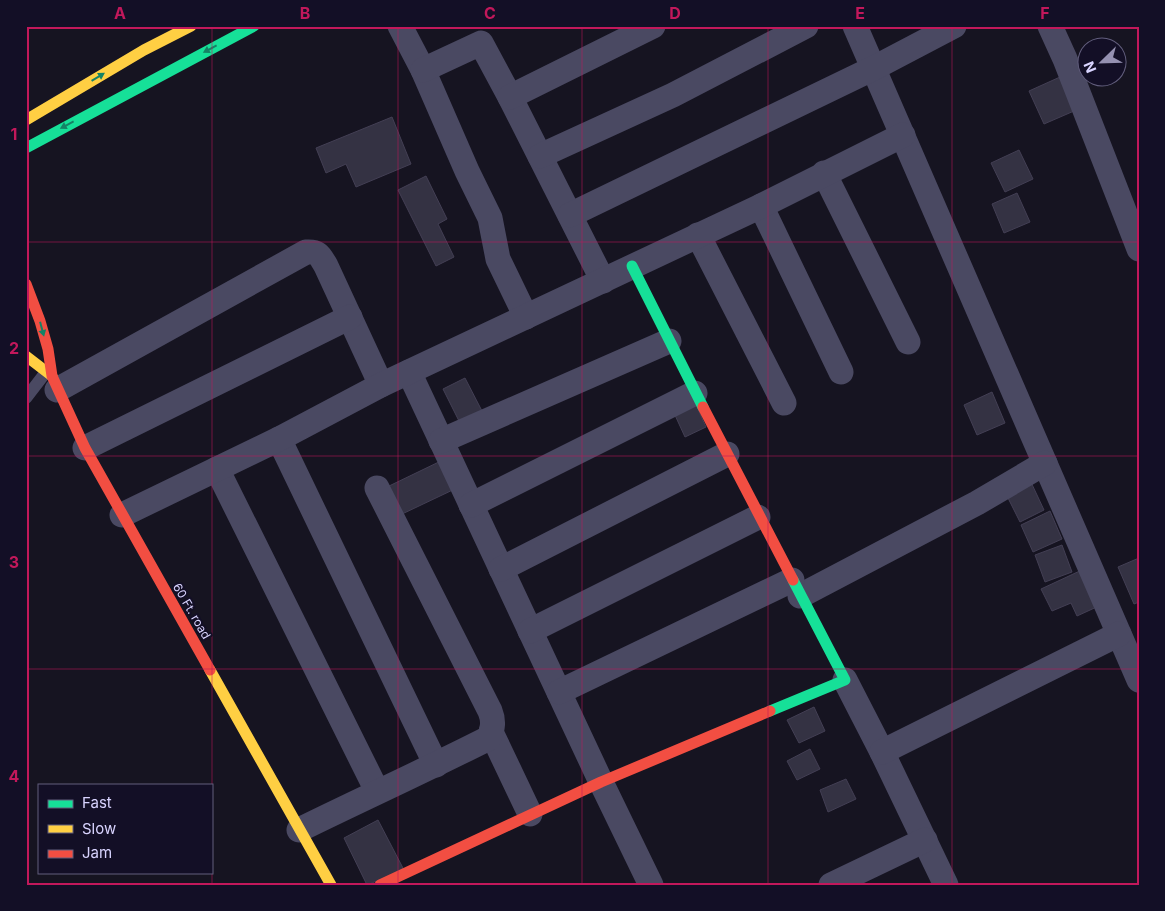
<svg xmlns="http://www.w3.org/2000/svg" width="1165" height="911" font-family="Inter,sans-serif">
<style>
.building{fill:#343243;stroke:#433f54}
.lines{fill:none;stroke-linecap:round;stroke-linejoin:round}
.lane{stroke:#4a4962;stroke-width:12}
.street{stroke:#4a4962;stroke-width:25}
.fast{stroke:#16e098;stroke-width:11}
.slow{stroke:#ffcf43;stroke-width:11}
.jam{stroke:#f24e42;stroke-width:11}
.oneway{fill:#158265}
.grid{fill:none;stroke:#c2185b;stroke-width:1;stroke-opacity:0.55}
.labels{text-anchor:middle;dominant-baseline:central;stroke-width:4;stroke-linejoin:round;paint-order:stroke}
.street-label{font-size:12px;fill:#d9d4ff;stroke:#130f26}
.neatline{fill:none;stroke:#c2185b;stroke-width:2}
.grid-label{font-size:16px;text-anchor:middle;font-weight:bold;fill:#c2185b}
</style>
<rect width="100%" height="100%" fill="#161421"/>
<g class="building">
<polygon points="1060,77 1074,111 1044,124 1029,91"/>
<polygon points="392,117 411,164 356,187 346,164 326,173 316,148"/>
<polygon points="1019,150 1033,179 1005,192 991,163"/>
<polygon points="426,176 447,219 438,224 454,257 436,266 398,190"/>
<polygon points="1017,193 1030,222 1004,233 992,204"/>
<polygon points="465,378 482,411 460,423 443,389"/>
<polygon points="992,392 1005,423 977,435 964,405"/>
<polygon points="695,403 706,427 685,437 674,413"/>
<polygon points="445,459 459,487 400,515 387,487"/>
<polygon points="1030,480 1044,510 1020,522 1005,492"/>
<polygon points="1050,511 1062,539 1033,552 1021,525"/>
<polygon points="1062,545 1072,572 1045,582 1035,555"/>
<polygon points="1139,558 1139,602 1134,604 1118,567"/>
<polygon points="1084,569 1101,605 1077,616 1071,603 1052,611 1041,589"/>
<polygon points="814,707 825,731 799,743 787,720"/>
<polygon points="810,749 820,769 797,780 787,761"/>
<polygon points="846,779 856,799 828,812 820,790"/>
<polygon points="378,820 404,870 367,885 344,838"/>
</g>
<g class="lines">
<polyline class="lane" points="26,398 46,372"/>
<g class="street">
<polyline points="400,26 423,70 467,171 490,218 498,259 526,317"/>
<polyline points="855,26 1139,680"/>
<polyline points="1050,26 1065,59 1139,249"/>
<polyline points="423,70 481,43 510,97 603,281"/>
<polyline points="510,97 653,26"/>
<polyline points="540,156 673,95 806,26"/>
<polyline points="824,173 908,342"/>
<polyline points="761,206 841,372"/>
<polyline points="570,215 874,68 954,26"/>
<polyline points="698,235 784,403"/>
<polyline points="409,372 601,782 651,885"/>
<path d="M57,390l249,-138c13,-1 14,4 20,14l55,119"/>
<polyline points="279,439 436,765"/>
<polyline points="441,441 669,341"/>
<polyline points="85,448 350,317"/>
<polyline points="217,469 377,791"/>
<polyline points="471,505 695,393"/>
<polyline points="122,515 279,439 381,385 761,206 903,135"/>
<polyline points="501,569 727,454"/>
<polyline points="800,596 977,503 1045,463"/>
<polyline points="530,631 758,517"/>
<polyline points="845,680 882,752 946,885"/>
<polyline points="559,692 792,580"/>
<polyline points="491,732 530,814"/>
<polyline points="882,752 1119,634"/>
<path d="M299,830c63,-31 127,-60 190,-92 4,-10 5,-17 1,-27l-113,-223"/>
<polyline points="831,885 925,840"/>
</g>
<g class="fast">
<polyline points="26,148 254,26"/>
<polyline points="632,266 703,407"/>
<polyline points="770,711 845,680 793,580"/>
</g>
<g class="slow">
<polyline points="26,120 144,50 191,26"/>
<polyline points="26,356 52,376"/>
<polyline points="210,670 331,885"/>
</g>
<g class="jam">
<polyline points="26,284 40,321 48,349 52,376 85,448 210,670"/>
<polyline points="703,407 793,580"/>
<polyline points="380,885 601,782 770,711"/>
</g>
</g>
<defs><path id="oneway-solid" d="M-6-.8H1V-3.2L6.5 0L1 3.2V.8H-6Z" transform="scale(1.25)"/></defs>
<g class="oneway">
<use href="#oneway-solid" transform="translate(210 49) rotate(152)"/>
<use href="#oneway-solid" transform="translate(98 77) rotate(-31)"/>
<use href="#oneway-solid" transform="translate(67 125) rotate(152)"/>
<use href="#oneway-solid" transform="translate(42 329) rotate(75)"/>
</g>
<path class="grid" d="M212,26v859M398,26v859M582,26v859M768,26v859M952,26v859M26,242h1113M26,456h1113M26,669h1113"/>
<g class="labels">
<g class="street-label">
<text transform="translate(192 611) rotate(60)">60 Ft. road</text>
</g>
</g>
<rect width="1165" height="911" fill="none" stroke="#130f26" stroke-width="55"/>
<rect x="38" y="784" width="175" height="90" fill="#130f26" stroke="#625e7d"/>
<rect x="48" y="800" width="25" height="8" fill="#16e098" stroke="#625e7d"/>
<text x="82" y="808" font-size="15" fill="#d9d4ff">Fast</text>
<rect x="48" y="825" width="25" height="8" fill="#ffcf43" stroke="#625e7d"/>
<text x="82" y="834" font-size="15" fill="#d9d4ff">Slow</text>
<rect x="48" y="850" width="25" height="8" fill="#f24e42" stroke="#625e7d"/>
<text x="82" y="858" font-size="15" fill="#d9d4ff">Jam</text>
<g transform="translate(1102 62) rotate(247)"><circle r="24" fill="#130f26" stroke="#625e7d"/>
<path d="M0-4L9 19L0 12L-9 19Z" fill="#9591b1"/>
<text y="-8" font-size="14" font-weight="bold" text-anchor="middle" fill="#d9d4ff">N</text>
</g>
<rect x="28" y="28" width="1110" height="856" class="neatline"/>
<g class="grid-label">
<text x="120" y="19">A</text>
<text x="305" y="19">B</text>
<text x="490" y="19">C</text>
<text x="675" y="19">D</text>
<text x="860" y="19">E</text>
<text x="1045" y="19">F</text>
<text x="14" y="140">1</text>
<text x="14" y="354">2</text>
<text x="14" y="568">3</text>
<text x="14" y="782">4</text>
</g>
</svg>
